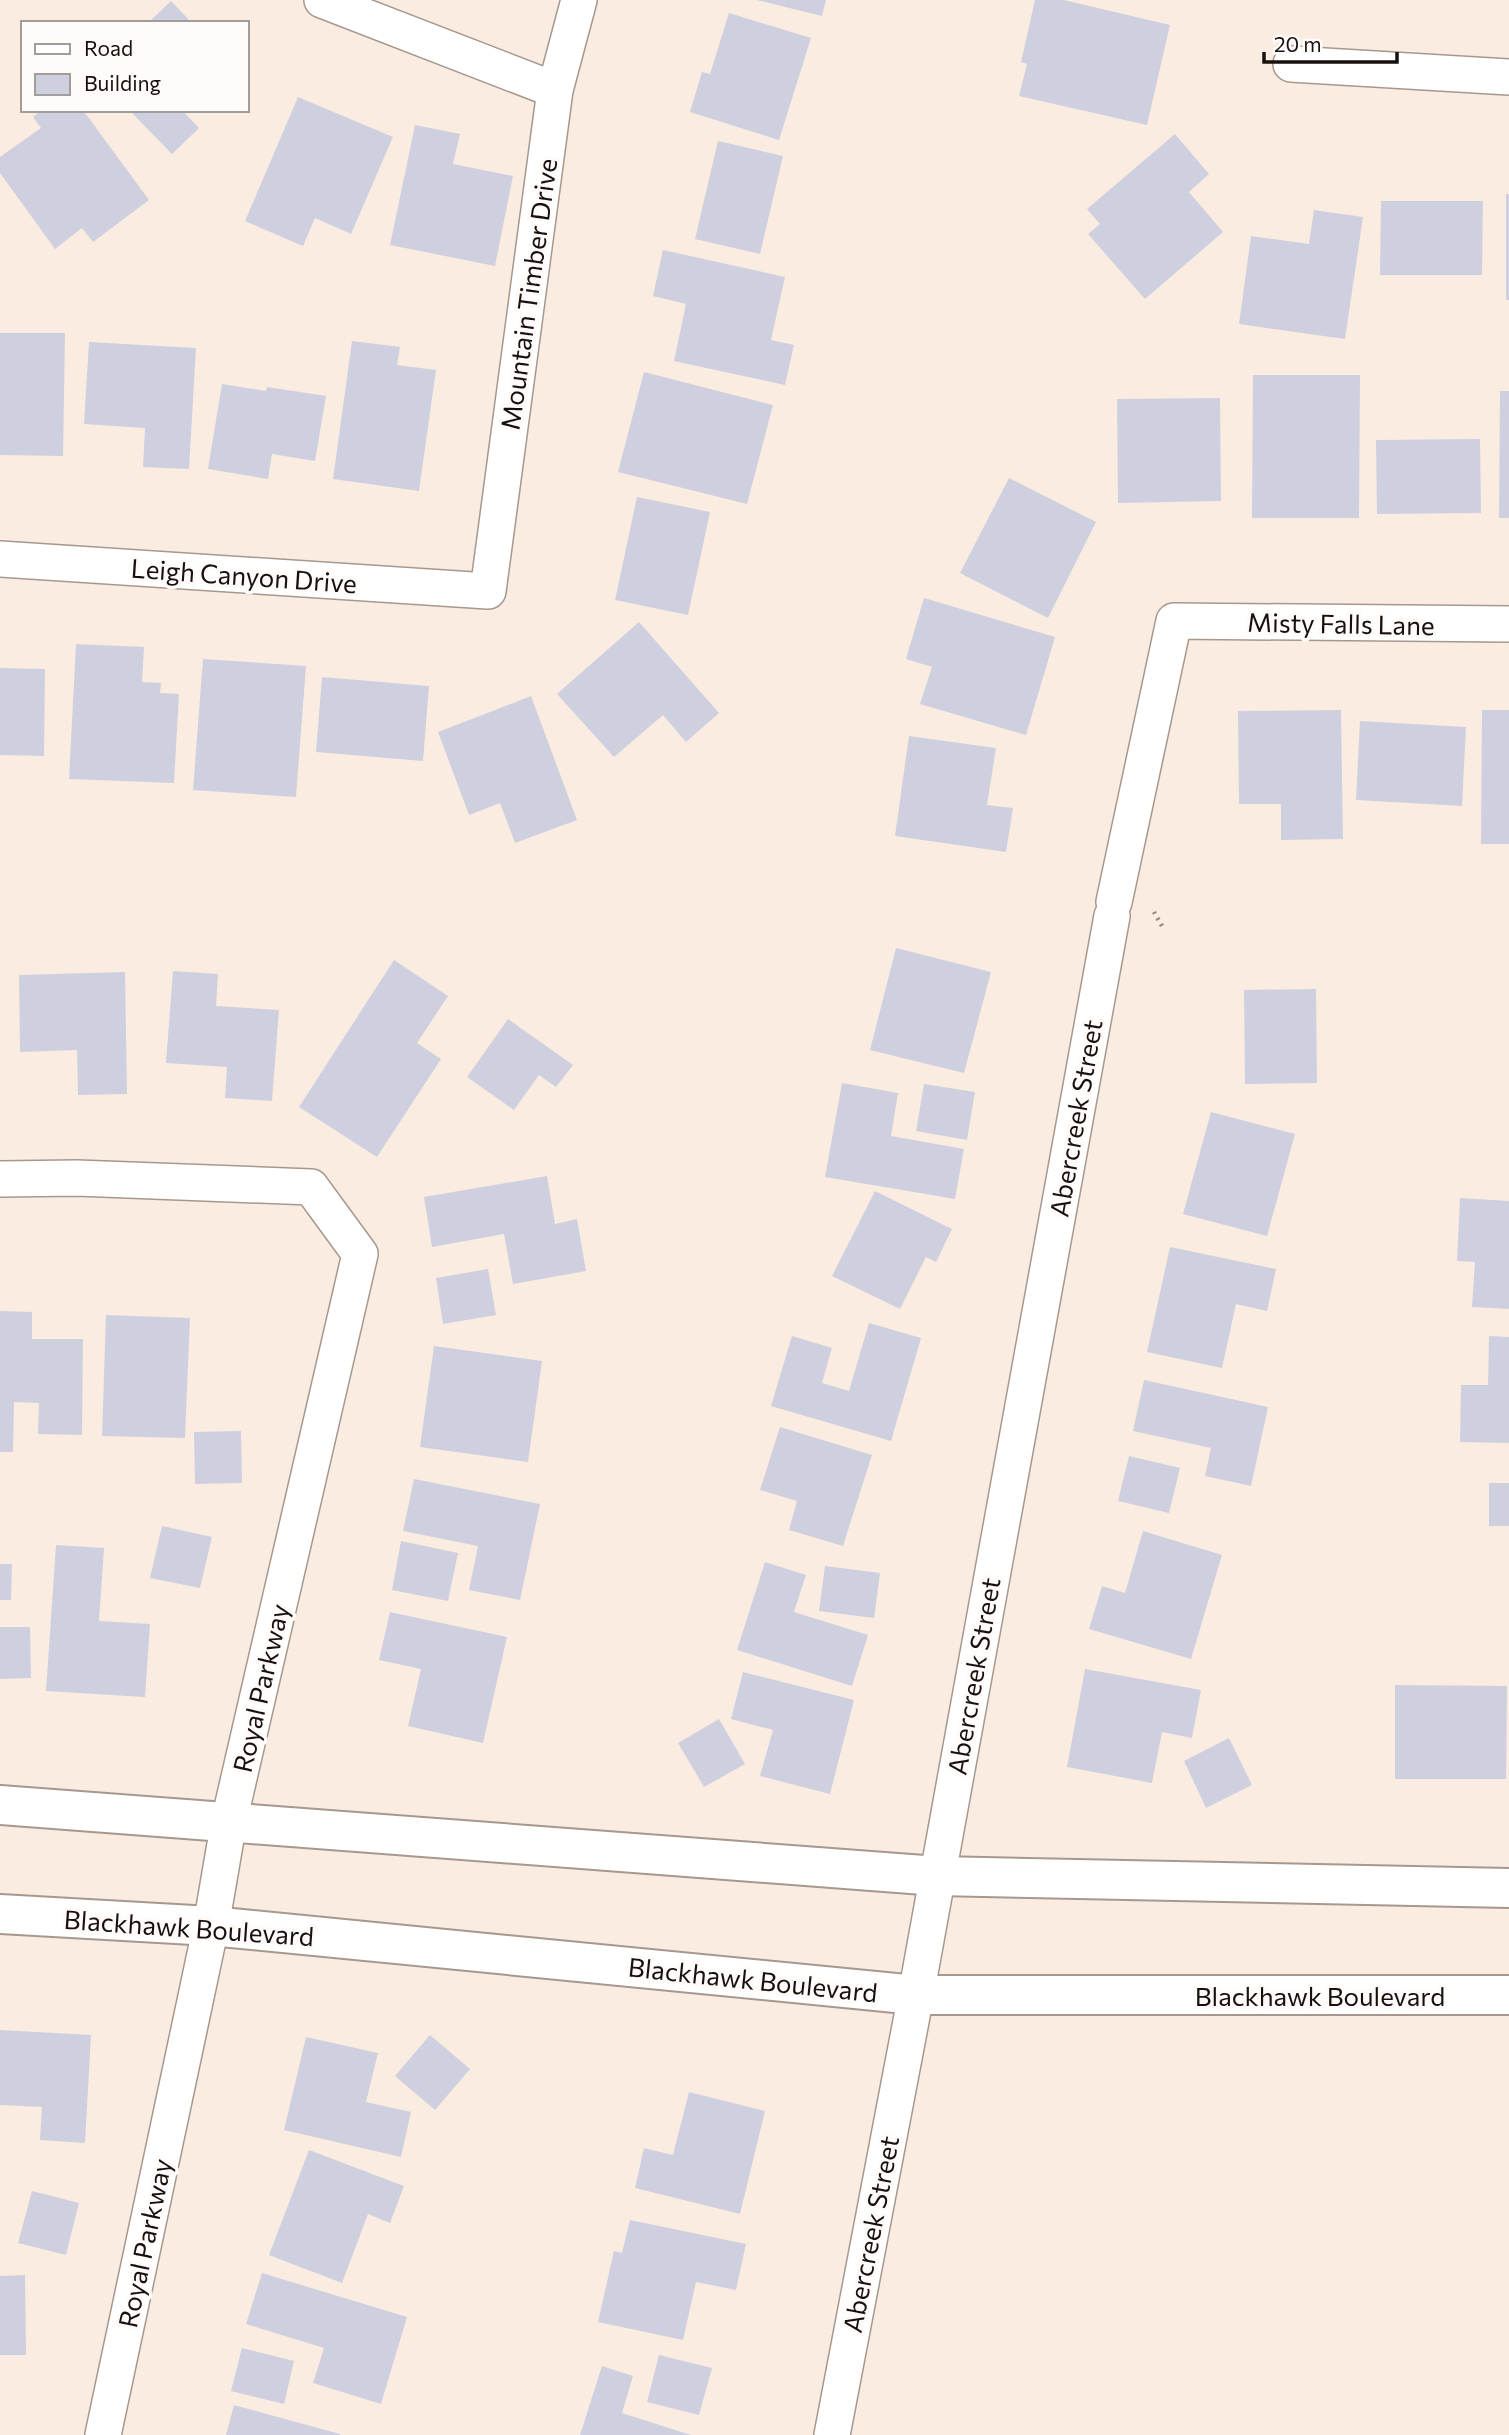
<svg xmlns="http://www.w3.org/2000/svg" width="1509" height="2435" font-family="Commissioner,sans-serif">
<style>
.building{fill:#cfd0df}
.lines{fill:none;stroke-linecap:round;stroke-linejoin:round}
.street-casing{stroke:#a6988e;stroke-width:38}
.secondary-casing{stroke:#a6988e;stroke-width:42}
.path{stroke:#90867f;stroke-width:4.5;stroke-dasharray:2 5;stroke-linecap:butt}
.street{stroke:#fff;stroke-width:35}
.secondary{stroke:#fff;stroke-width:38}
.labels{text-anchor:middle;dominant-baseline:central;stroke-width:7;stroke-linejoin:round;paint-order:stroke}
.street-label{font-size:26px;fill:#16110e;stroke:#fefbf9}
</style>
<rect width="100%" height="100%" fill="#faece1"/>
<g class="building">
<polygon points="757,0 826,0 822,16"/>
<polygon points="1035,0 1064,0 1170,25 1147,125 1019,96 1027,64 1021,62"/>
<polygon points="171,1 192,23 148,23"/>
<polygon points="729,13 811,38 779,140 690,112 702,72 710,74"/>
<polygon points="298,97 393,137 351,234 315,218 303,246 245,221"/>
<polygon points="42,110 83,110 149,200 93,242 82,228 55,249 0,173 0,157 41,128 33,117"/>
<polygon points="129,110 182,110 199,128 172,154"/>
<polygon points="415,125 460,134 453,164 513,176 495,266 390,245"/>
<polygon points="1175,134 1209,174 1189,192 1223,232 1145,299 1088,234 1100,224 1087,209"/>
<polygon points="718,141 783,156 760,254 695,239"/>
<rect x="1506" y="194" width="3" height="106"/>
<polygon points="1381,201 1483,201 1482,275 1380,275"/>
<polygon points="1314,210 1363,217 1345,339 1239,324 1251,236 1309,244"/>
<polygon points="663,250 785,277 771,340 794,345 785,385 674,361 686,304 653,296"/>
<polygon points="0,333 65,333 63,456 0,455"/>
<polygon points="352,341 400,347 397,365 436,370 419,491 333,479"/>
<polygon points="89,342 196,348 189,469 143,467 145,428 84,424"/>
<polygon points="644,372 773,405 747,504 618,472"/>
<polygon points="1253,375 1360,375 1359,518 1252,518"/>
<polygon points="222,384 266,391 267,387 326,396 315,461 272,454 268,479 208,469"/>
<polygon points="1500,391 1509,391 1509,518 1499,518"/>
<polygon points="1220,398 1221,501 1118,503 1117,399"/>
<polygon points="1480,439 1481,513 1377,514 1376,440"/>
<polygon points="1009,478 1096,522 1048,618 960,573"/>
<polygon points="637,497 710,512 688,615 615,600"/>
<polygon points="924,598 1055,637 1026,735 920,704 932,667 906,659"/>
<polygon points="639,622 719,713 686,742 663,715 614,757 557,694"/>
<polygon points="76,644 144,647 142,682 161,683 160,693 179,694 174,783 69,779"/>
<polygon points="203,659 306,666 296,797 193,790"/>
<polygon points="0,668 45,669 44,756 0,755"/>
<polygon points="322,677 429,686 423,761 316,752"/>
<polygon points="531,696 577,820 515,843 500,803 469,815 438,732"/>
<polygon points="1341,710 1343,839 1281,840 1281,804 1239,804 1238,711"/>
<polygon points="1482,710 1509,710 1509,844 1481,844"/>
<polygon points="1360,721 1466,727 1462,806 1356,800"/>
<polygon points="909,736 996,748 987,805 1013,808 1006,852 895,836"/>
<polygon points="896,948 991,972 964,1073 870,1050"/>
<polygon points="394,960 448,996 417,1043 441,1059 377,1157 299,1107"/>
<polygon points="173,971 218,974 216,1006 279,1010 272,1101 225,1098 227,1067 166,1063"/>
<polygon points="125,972 127,1094 78,1095 77,1050 20,1052 19,975"/>
<polygon points="1316,989 1317,1083 1245,1084 1244,990"/>
<polygon points="508,1019 573,1065 556,1087 539,1075 514,1110 467,1077"/>
<polygon points="842,1083 898,1093 891,1136 964,1149 955,1199 825,1177"/>
<polygon points="924,1084 975,1092 967,1140 916,1131"/>
<polygon points="1211,1112 1295,1134 1267,1236 1183,1214"/>
<polygon points="547,1176 555,1224 577,1219 586,1271 513,1284 504,1234 432,1247 424,1197"/>
<polygon points="875,1191 952,1229 936,1262 926,1257 900,1309 832,1276"/>
<polygon points="1460,1198 1509,1201 1509,1309 1472,1307 1475,1262 1457,1261"/>
<polygon points="1170,1247 1276,1269 1267,1311 1236,1304 1222,1368 1147,1352"/>
<polygon points="488,1269 496,1315 443,1324 436,1278"/>
<polygon points="0,1311 32,1312 32,1339 83,1339 82,1435 38,1434 39,1403 14,1402 13,1452 0,1452"/>
<polygon points="106,1315 190,1318 185,1438 102,1436"/>
<polygon points="869,1323 921,1338 891,1441 771,1406 792,1336 832,1348 822,1383 849,1391"/>
<polygon points="1489,1336 1509,1337 1509,1443 1460,1442 1461,1385 1488,1385"/>
<polygon points="434,1346 542,1361 528,1462 420,1447"/>
<polygon points="1144,1380 1268,1407 1251,1486 1205,1476 1211,1448 1133,1431"/>
<polygon points="780,1427 872,1455 843,1546 789,1530 797,1501 760,1490"/>
<polygon points="241,1431 242,1483 195,1484 194,1432"/>
<polygon points="1129,1456 1180,1468 1169,1513 1118,1501"/>
<polygon points="414,1479 540,1504 520,1600 469,1590 478,1546 403,1531"/>
<rect x="1489" y="1483" width="20" height="43"/>
<polygon points="162,1526 212,1537 200,1588 150,1578"/>
<polygon points="1143,1531 1222,1555 1191,1659 1089,1629 1102,1586 1125,1593"/>
<polygon points="401,1541 458,1553 448,1601 392,1590"/>
<polygon points="56,1545 104,1548 99,1621 150,1624 145,1697 46,1691"/>
<polygon points="765,1562 806,1575 794,1612 868,1635 852,1686 737,1650"/>
<polygon points="0,1564 12,1564 11,1600 0,1600"/>
<polygon points="825,1566 880,1573 874,1618 819,1611"/>
<polygon points="390,1612 507,1637 483,1743 408,1726 421,1669 379,1660"/>
<polygon points="0,1627 30,1627 31,1678 0,1679"/>
<polygon points="1085,1669 1201,1690 1192,1738 1162,1732 1152,1783 1067,1767"/>
<polygon points="743,1672 854,1700 830,1794 760,1776 773,1730 731,1719"/>
<polygon points="1395,1685 1507,1686 1506,1779 1395,1779"/>
<polygon points="719,1719 745,1764 704,1787 678,1743"/>
<polygon points="1229,1738 1252,1785 1206,1808 1184,1761"/>
<polygon points="0,2030 91,2035 85,2143 40,2140 42,2107 0,2105"/>
<polygon points="430,2035 470,2069 435,2110 395,2076"/>
<polygon points="306,2037 378,2053 366,2102 411,2112 401,2157 284,2130"/>
<polygon points="689,2092 765,2111 740,2214 635,2188 644,2148 673,2155"/>
<polygon points="309,2150 404,2186 390,2223 368,2214 342,2283 269,2255"/>
<polygon points="32,2191 79,2203 66,2255 18,2243"/>
<polygon points="630,2220 746,2244 736,2290 696,2282 683,2340 598,2322 614,2251 622,2253"/>
<polygon points="262,2273 407,2317 381,2404 313,2383 324,2348 246,2324"/>
<polygon points="25,2275 26,2355 0,2355 0,2276"/>
<polygon points="242,2348 294,2361 284,2404 231,2391"/>
<polygon points="659,2355 712,2368 699,2415 647,2402"/>
<polygon points="602,2366 633,2376 622,2413 691,2435 580,2435"/>
<polygon points="234,2405 340,2434 340,2435 226,2435"/>
</g>
<g class="lines">
<defs>
<g id="street">
<polyline points="322,0 555,90"/>
<polyline points="1291,64 1509,77"/>
<polyline points="0,559 488,591 555,90 579,0"/>
<polyline points="1114,902 1174,621 1509,624"/>
<polyline points="0,1179 77,1178 311,1187 360,1254 229,1821 211,1926 103,2435"/>
<polyline points="832,2435 916,1995 1112,916"/>
</g>
<g id="secondary">
<polyline points="0,1805 937,1876 1509,1888"/>
<polyline points="0,1914 211,1926 916,1995 1509,1995"/>
</g>
</defs>
<use href="#street" class="street-casing"/>
<use href="#secondary" class="secondary-casing"/>
<polyline class="path" points="1154,912 1162,926"/>
<use href="#street" class="street"/>
<use href="#secondary" class="secondary"/>
</g>
<g class="labels">
<g class="street-label">
<text transform="translate(528 294) rotate(-82)">Mountain Timber Drive</text>
<text transform="translate(244 575) rotate(4)">Leigh Canyon Drive</text>
<text transform="translate(1341 623) rotate(1)">Misty Falls Lane</text>
<text transform="translate(1075 1118) rotate(-80)">Abercreek Street</text>
<text transform="translate(973 1676) rotate(-80)">Abercreek Street</text>
<text transform="translate(260 1688) rotate(-77)">Royal Parkway</text>
<text transform="translate(189 1927) rotate(4)">Blackhawk Boulevard</text>
<text transform="translate(753 1979) rotate(6)">Blackhawk Boulevard</text>
<text x="1320" y="1995">Blackhawk Boulevard</text>
<text transform="translate(870 2234) rotate(-79)">Abercreek Street</text>
<text transform="translate(144 2243) rotate(-78)">Royal Parkway</text>
</g>
</g>
<rect x="21" y="21" width="228" height="91" fill="#fefbf9" stroke="#a19d9b" stroke-width="2"/>
<rect x="35" y="44" width="35" height="10" fill="#ffffff" stroke="#a19d9b" stroke-width="2"/>
<text x="84" y="56" font-size="21" fill="#16110e">Road</text>
<rect x="35" y="74" width="35" height="21" fill="#cfd0df" stroke="#a19d9b" stroke-width="2"/>
<text x="84" y="91" font-size="21" fill="#16110e">Building</text>
<path d="M1264 52v10h133v-10" fill="none" stroke="#16110e" stroke-width="3.5"/>
<text x="1274" y="52" font-size="21" fill="#16110e" stroke="#fefbf9" stroke-width="5" paint-order="stroke">20 m</text>
</svg>
